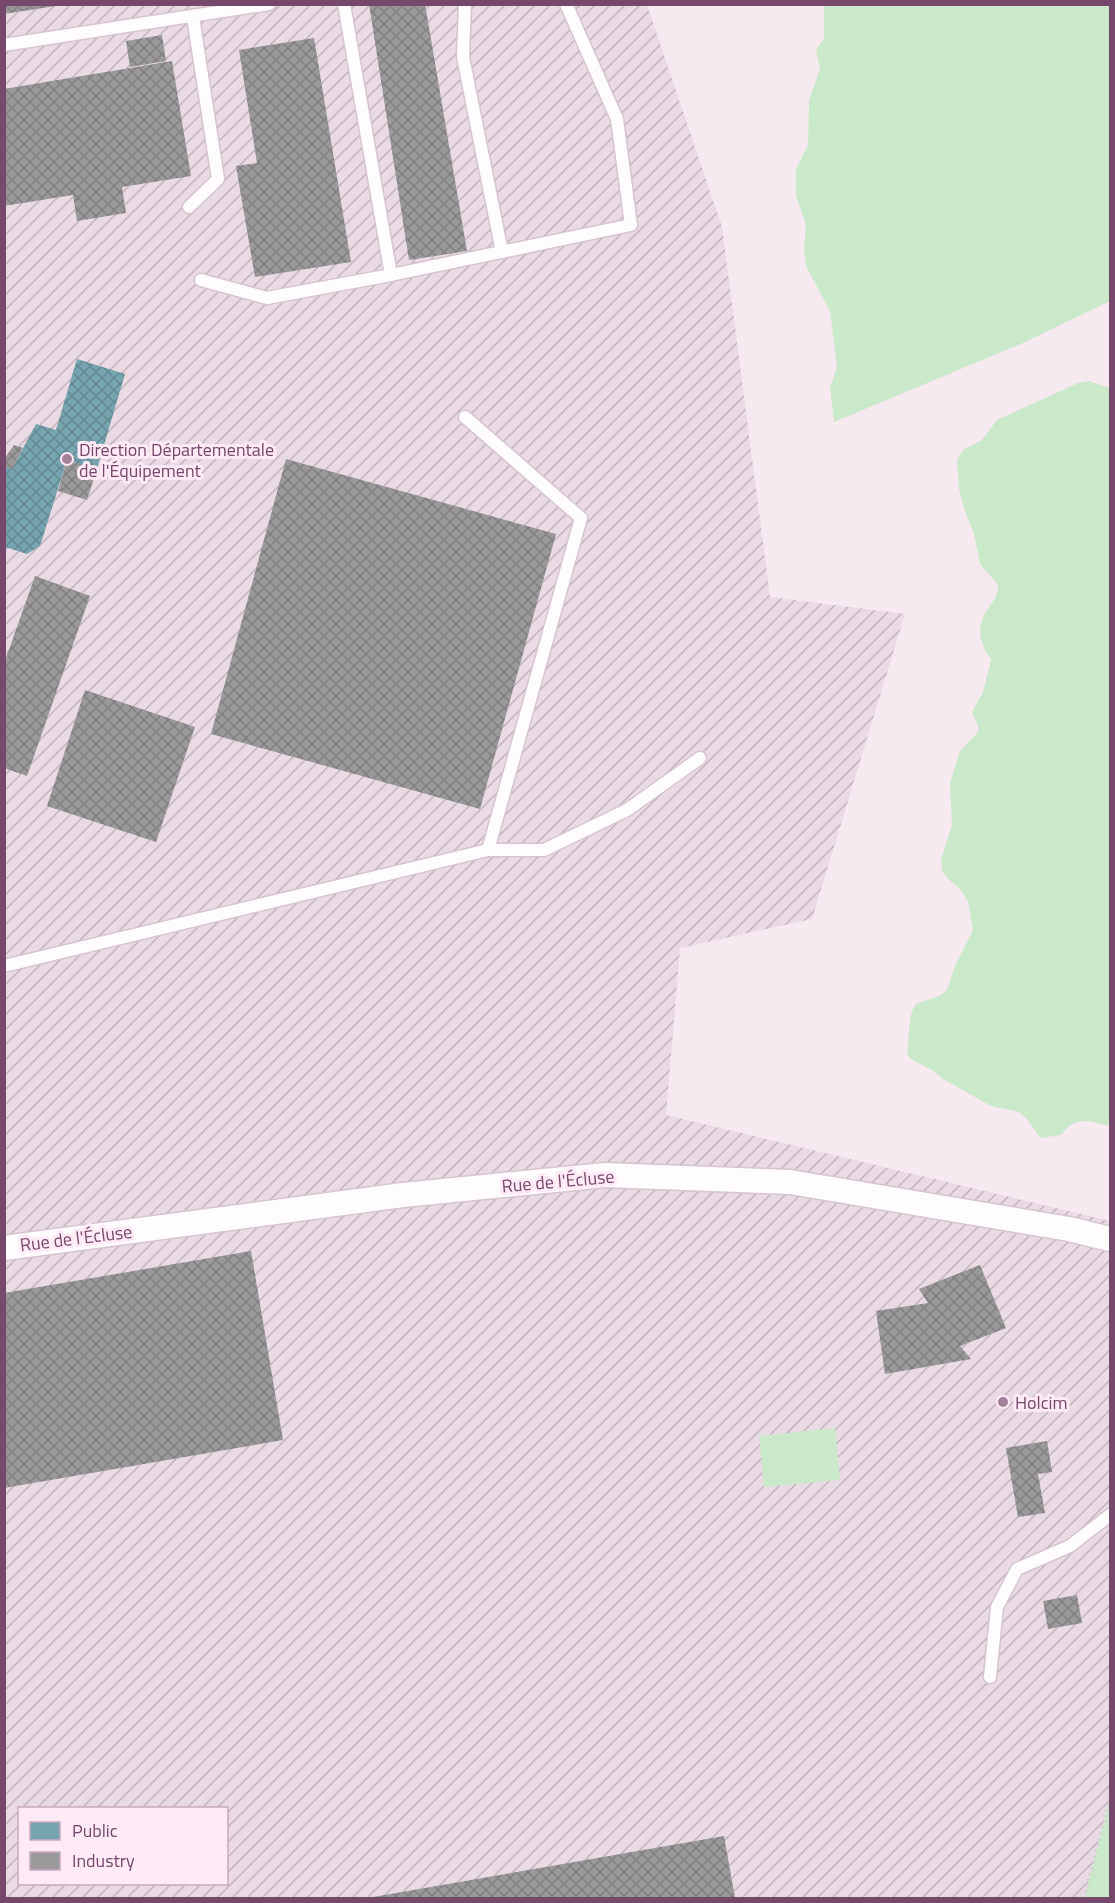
<svg xmlns="http://www.w3.org/2000/svg" width="1115" height="1903" font-family="'Titillium Web',sans-serif">
<style>
.industrial{fill:url(#industrial-furrows);fill-rule:evenodd}
.water{fill:#cae8ca}
.public{fill:url(#public-cross-hatch)}
.industry{fill:url(#industry-cross-hatch)}
.lines{fill:none;stroke-linecap:round;stroke-linejoin:round}
.service-casing{stroke:#d7c4d0;stroke-width:15}
.minor-casing{stroke:#d7c4d0;stroke-width:27}
.path{stroke:#d8cad5;stroke-width:4;stroke-dasharray:1.5 4.5;stroke-linecap:butt}
.service{stroke:#fefcfd;stroke-width:12}
.minor{stroke:#fefcfd;stroke-width:24}
.poi-dot{fill:#a3809a;stroke:#ffeaf5;stroke-width:2}
.labels{text-anchor:middle;dominant-baseline:central;stroke-width:6;stroke-linejoin:round;paint-order:stroke}
.poi-label{font-size:18px;fill:#76486b;stroke:#ffeaf5;text-anchor:start}
.street-label{font-size:18px;fill:#76486b;stroke:#ffeaf5}
</style>
<defs>
<pattern id="industrial-furrows" width="10" height="10" patternUnits="userSpaceOnUse" patternTransform="scale(1.5)"><rect width="10" height="10" fill="#eadae3"/><path d="M-1 1l2-2M0 10L10 0M9 11l2-2" fill="none" stroke="#c2b3bc"/></pattern>
<pattern id="public-cross-hatch" width="8" height="8" patternUnits="userSpaceOnUse" patternTransform="scale(1.5)"><rect width="8" height="8" fill="#76a5af"/><path d="M0 0l8 8M0 8l8-8" fill="none" stroke="#658892"/></pattern>
<pattern id="industry-cross-hatch" width="8" height="8" patternUnits="userSpaceOnUse" patternTransform="scale(1.5)"><rect width="8" height="8" fill="#999"/><path d="M0 0l8 8M0 8l8-8" fill="none" stroke="#817f81"/></pattern>
</defs>
<rect width="100%" height="100%" fill="#f7e9f0"/>
<path class="industrial" d="M5,5h642l75,222 48,370 135,17 -93,305 -132,29 -14,167 444,106v576l-26,101h-1079zM20,1808h206v76h-206z"/>
<g class="water">
<polygon points="824,5 1110,5 1110,301 1023,343 834,422 830,388 837,367 830,311 806,266 804,250 806,224 796,196 796,169 808,145 809,100 820,69 816,50 824,39"/>
<path d="M1089,381l21,7v738c-23,-4 -32,-12 -49,9l-21,3 -12,-18 -9,-8 -28,-6 -48,-27 -11,-9 -20,-10 -5,-5c3,-15 0,-40 9,-51l23,-8 8,-6 7,-22 19,-38 -5,-29 -9,-13 -12,-10 -5,-8 -1,-10 11,-35 -2,-42 10,-32 17,-18 2,-5 -7,-16 11,-20 8,-32c-12,-19 -16,-33 -2,-53 6,-8 9,-12 9,-22l-18,-21 -6,-30 -9,-23 -6,-22 -2,-29 6,-10 19,-10 15,-20 81,-37z"/>
<polygon points="835,1428 840,1480 764,1487 759,1436"/>
<polygon points="1110,1797 1110,1898 1084,1898"/>
</g>
<polygon class="public" points="77,359 125,374 97,469 67,460 40,546 27,554 5,547 5,466 12,469 36,424 56,430"/>
<g class="industry">
<polygon points="4,4 56,4 56,6 4,14"/>
<polygon points="369,4 425,4 467,251 409,260"/>
<polygon points="162,35 166,61 130,67 126,41"/>
<polygon points="314,38 351,262 255,277 236,166 257,163 239,50"/>
<polygon points="172,61 191,176 122,187 126,213 77,221 73,195 4,206 4,89"/>
<polygon points="14,445 23,448 12,469 4,466 4,459"/>
<polygon points="286,459 556,534 480,809 211,734"/>
<polygon points="67,460 97,469 87,500 58,491"/>
<polygon points="35,576 90,596 27,776 4,768 4,664"/>
<polygon points="85,690 195,727 156,842 47,806"/>
<polygon points="251,1251 283,1440 4,1488 4,1293"/>
<polygon points="980,1265 1006,1328 960,1346 971,1359 885,1374 876,1311 928,1303 919,1289"/>
<polygon points="1047,1441 1052,1472 1038,1474 1045,1513 1018,1517 1006,1448"/>
<polygon points="1077,1595 1082,1623 1048,1629 1043,1601"/>
<polygon points="724,1836 735,1898 373,1898 373,1897"/>
</g>
<g class="lines">
<defs>
<g id="service">
<polyline points="465,4 463,57 502,252"/>
<polyline points="4,45 269,4"/>
<polyline points="189,207 218,179 193,17"/>
<polyline points="391,275 631,225 617,119 566,4"/>
<polyline points="201,280 267,298 391,275 344,4"/>
<polyline points="465,417 581,518 488,850"/>
<polyline points="4,966 488,850 544,850 627,810 700,758"/>
<polyline points="990,1677 997,1607 1017,1569 1070,1546 1110,1515"/>
</g>
<polyline id="minor" points="4,1248 403,1195 605,1175 790,1182 1069,1229 1110,1239"/>
</defs>
<use href="#service" class="service-casing"/>
<use href="#minor" class="minor-casing"/>
<polyline class="path" points="1084,1898 1110,1797"/>
<use href="#service" class="service"/>
<use href="#minor" class="minor"/>
</g>
<g class="poi-dot">
<circle cx="67" cy="459" r="6"/>
<circle cx="1003" cy="1402" r="6"/>
</g>
<g class="labels">
<g class="poi-label">
<text x="79" y="449">Direction Départementale<tspan x="79" dy="21">de l'Équipement</tspan></text>
<text x="1015" y="1402">Holcim</text>
</g>
<g class="street-label">
<text transform="translate(558 1181) rotate(-5)">Rue de l'Écluse</text>
<text transform="translate(76 1238) rotate(-7)">Rue de l'Écluse</text>
</g>
</g>
<rect width="1115" height="1903" fill="none" stroke="#76486b" stroke-width="12"/>
<rect x="18" y="1807" width="210" height="78" fill="#ffeaf5" stroke="#c8a9be" stroke-width="1.5"/>
<rect x="30" y="1822" width="30" height="18" fill="#76a5af" stroke="#c8a9be" stroke-width="1.5"/>
<text x="72" y="1837" font-size="18" fill="#76486b">Public</text>
<rect x="30" y="1852" width="30" height="18" fill="#999999" stroke="#c8a9be" stroke-width="1.5"/>
<text x="72" y="1867" font-size="18" fill="#76486b">Industry</text>
</svg>
